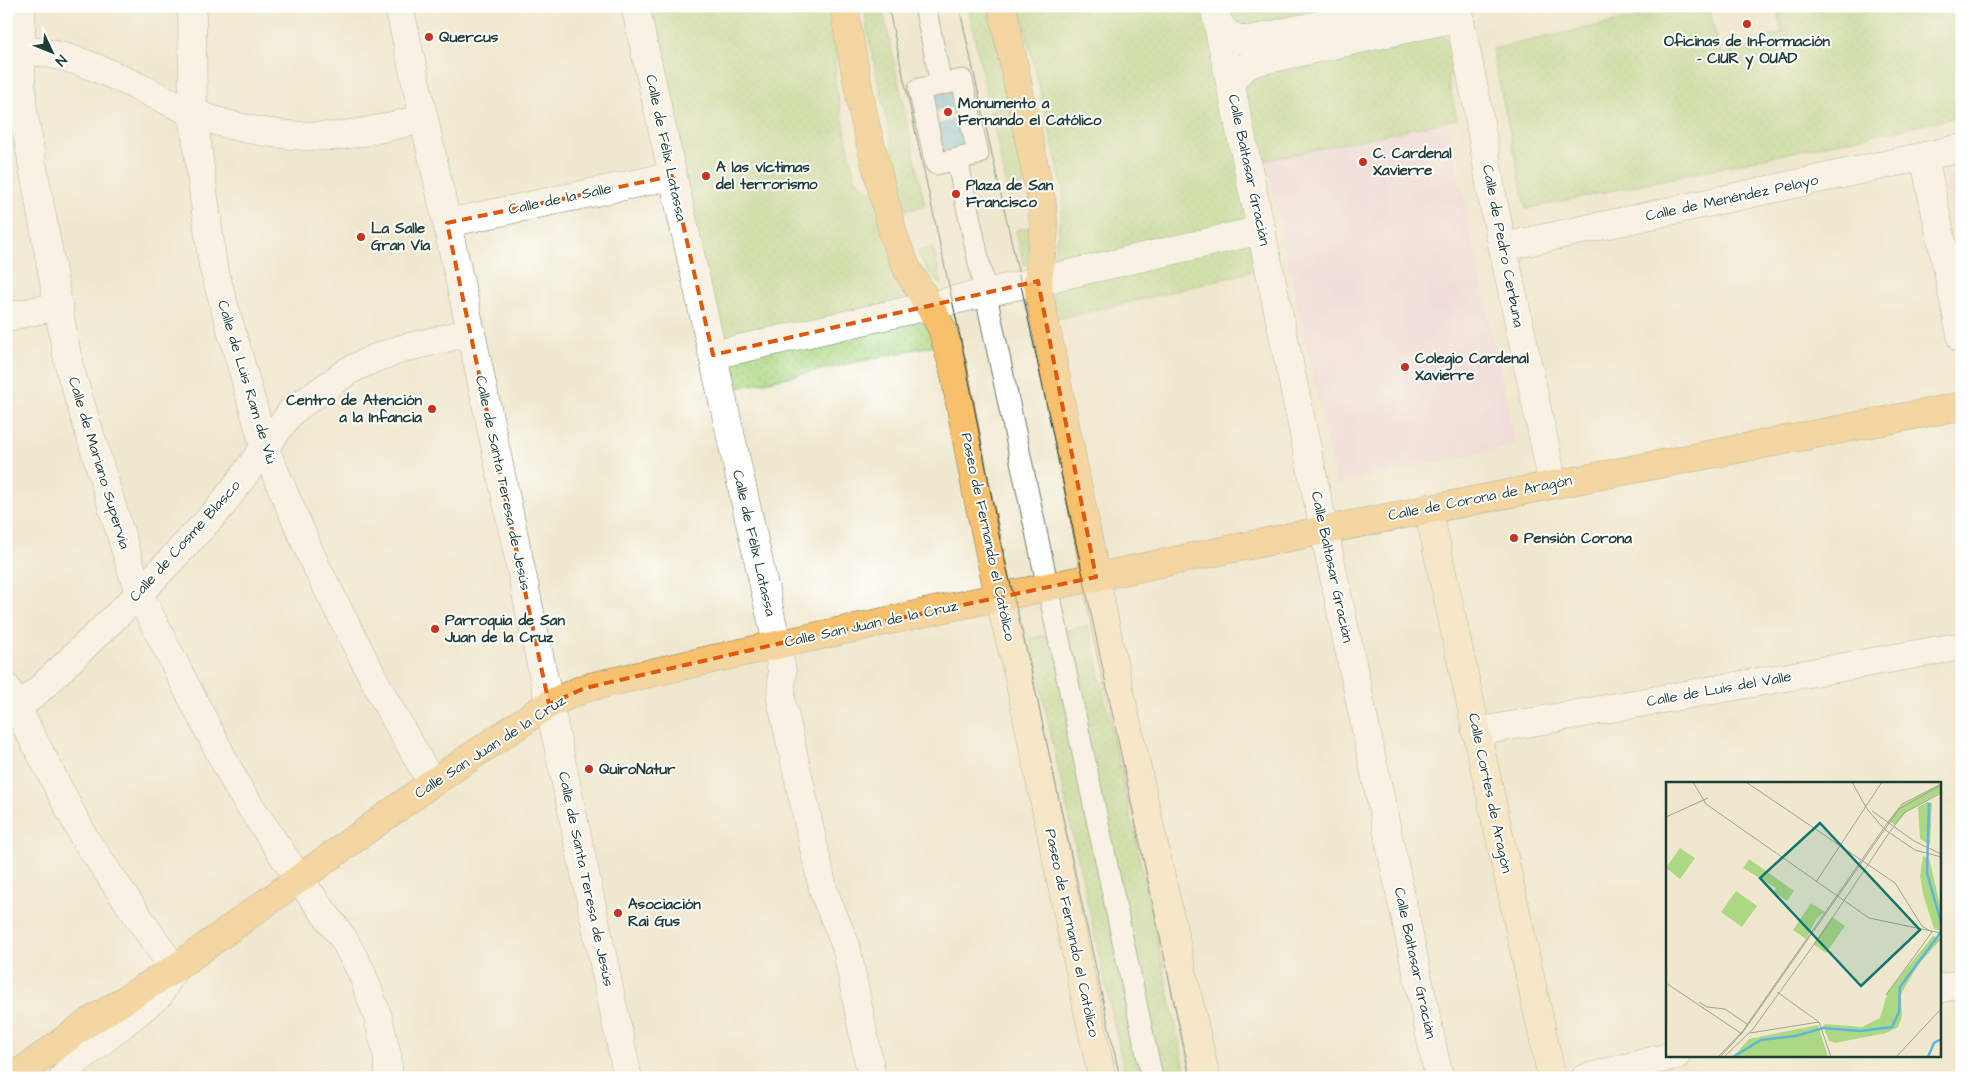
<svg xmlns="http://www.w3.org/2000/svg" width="1968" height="1084" font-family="'Architects Daughter',sans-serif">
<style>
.built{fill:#efd0e6}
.grass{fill:url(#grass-dots);stroke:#668a5c}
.water{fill:url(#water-waves);stroke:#3f7988}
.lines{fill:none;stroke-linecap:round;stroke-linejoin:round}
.pedestrian-casing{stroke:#68796a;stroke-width:23}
.minor-casing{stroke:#68796a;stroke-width:29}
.tertiary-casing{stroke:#68796a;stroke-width:29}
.secondary-casing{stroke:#68796a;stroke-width:29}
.primary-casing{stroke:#68796a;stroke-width:29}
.pedestrian{stroke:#fff;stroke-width:21}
.minor{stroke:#fff;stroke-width:28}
.tertiary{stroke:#fff;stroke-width:28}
.secondary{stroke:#fce6c4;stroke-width:28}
.primary{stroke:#f7c06c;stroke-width:28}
.tram{stroke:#1f3d34;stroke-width:1}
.marked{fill:none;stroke:#de580e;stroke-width:4;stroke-dasharray:10 6;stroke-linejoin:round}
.poi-dot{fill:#c8321e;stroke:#fff;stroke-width:2}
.labels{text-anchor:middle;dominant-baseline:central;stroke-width:4;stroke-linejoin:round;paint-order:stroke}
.poi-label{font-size:15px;font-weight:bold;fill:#1f3d34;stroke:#fff;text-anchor:start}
.street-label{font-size:15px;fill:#1f3d34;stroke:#fff}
.inset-river{fill:none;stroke:#5fb5db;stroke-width:2.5}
.inset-road{fill:none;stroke:#9ca490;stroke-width:1}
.view{fill:#0f766e;fill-opacity:0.15;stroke:#0f766e;stroke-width:2.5}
.inset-edge{fill:none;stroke:#1f3d34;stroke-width:2.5}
</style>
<defs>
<pattern id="grass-dots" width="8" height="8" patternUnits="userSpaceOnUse" patternTransform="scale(1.25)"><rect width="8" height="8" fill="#add883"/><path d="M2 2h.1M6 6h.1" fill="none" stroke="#94ba72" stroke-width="1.8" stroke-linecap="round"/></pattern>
<pattern id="water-waves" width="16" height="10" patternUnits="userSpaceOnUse" patternTransform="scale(1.25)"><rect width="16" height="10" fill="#5fb5db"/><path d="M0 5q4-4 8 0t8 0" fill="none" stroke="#4e94b2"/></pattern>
</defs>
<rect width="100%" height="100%" fill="#fff"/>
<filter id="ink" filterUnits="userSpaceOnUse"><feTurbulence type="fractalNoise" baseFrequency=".02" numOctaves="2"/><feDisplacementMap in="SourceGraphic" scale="10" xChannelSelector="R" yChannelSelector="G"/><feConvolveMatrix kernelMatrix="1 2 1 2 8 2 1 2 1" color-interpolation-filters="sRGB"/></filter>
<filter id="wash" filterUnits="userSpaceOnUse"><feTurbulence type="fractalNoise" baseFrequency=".0096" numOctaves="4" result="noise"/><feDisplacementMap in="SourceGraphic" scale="20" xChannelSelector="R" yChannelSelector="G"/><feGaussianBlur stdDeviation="1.12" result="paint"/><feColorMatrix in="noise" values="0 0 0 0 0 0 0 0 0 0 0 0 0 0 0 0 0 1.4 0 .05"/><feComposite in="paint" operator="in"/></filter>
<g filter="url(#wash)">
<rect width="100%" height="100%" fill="#f0e8ce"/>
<g class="built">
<polygon points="1447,122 1516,445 1336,484 1266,160"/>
<polygon points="1962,173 1962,264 1943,177"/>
</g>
<g class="grass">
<polygon points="646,6 841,6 836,45 835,82 855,179 879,198 939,344 741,387 728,388"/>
<polygon points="865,6 882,6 925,206 906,210 867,30"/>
<polygon points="968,6 988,6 1026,185 1007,188"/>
<polygon points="1020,6 1204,6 1261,269 1148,298 1052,320 1053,258 1064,201 1063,188"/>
<path d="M1225,6h104l-52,12 -8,10c-23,1 -34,3 -44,-22z"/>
<polygon points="1687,6 1709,6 1718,46 1720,46 1722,55 1768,44 1767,37 1782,33 1778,14 1817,6 1962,6 1962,116 1526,209 1492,49"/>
<path d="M1437,33c19,8 19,24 23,41l-13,2 10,43 -200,43 -13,-73 9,-15 21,-9 11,7 111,-23 8,-12z"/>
<polygon points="1032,227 1027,262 1024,266 1016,230"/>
<path d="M933,247l9,37c-12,-5 -19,-21 -24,-33z"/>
<polygon points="1089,625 1187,1078 1126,1078 1030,639"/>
</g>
<g class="water">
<polygon points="958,90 961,105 932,111 929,97"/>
<polygon points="964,119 970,148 941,154 935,125"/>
</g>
</g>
<g filter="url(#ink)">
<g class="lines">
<defs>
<g id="pedestrian">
<polyline points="925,6 941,84"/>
<polygon points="962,80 978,154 936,164 919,89"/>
<polyline points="957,159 1152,1078"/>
</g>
<g id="minor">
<polyline points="21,6 21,76 23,111 69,366 139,594 238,788 299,879 343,938 361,971 378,1017 387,1055 389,1078"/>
<polyline points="192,6 193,113 213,266 265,449 315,564 384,699 432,783"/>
<polyline points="399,6 471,332 628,1078"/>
<polyline points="635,6 777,644 782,672 781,699 824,893 846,946 872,1078"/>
<polyline points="1214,6 1439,1078"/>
<polyline points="1457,6 1477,104 1493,201 1553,484"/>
<path d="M1218,21c6,13 17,20 32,19l155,-34"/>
<path d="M6,51c68,-5 126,36 186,61 41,18 97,26 142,24 30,-2 60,-11 90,-17"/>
<polyline points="1231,82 1242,69 1254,62 1460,17"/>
<polyline points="1924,156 1962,340"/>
<polyline points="447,223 672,176"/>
<polyline points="1503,247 1962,148"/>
<polyline points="6,317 59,306"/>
<polyline points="713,355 1262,230"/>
<polyline points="6,687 85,839 174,969 159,995 76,1062 63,1078"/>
<polyline points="6,710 30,698 41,688 139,594 219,509 291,412 348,371 373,359 401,349 471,332"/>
<polyline points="1476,732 1962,646"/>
</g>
<g id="tertiary">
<polyline points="1939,989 1962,983"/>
<polyline points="1585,1078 1676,1055"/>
</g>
<g id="secondary">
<polyline points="1428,508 1552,1078"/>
<polyline points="1096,577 1108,639 1206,1078"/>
<polyline points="999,597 1015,660 1102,1078"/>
</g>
<g id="primary">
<polyline points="845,6 847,27 864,118 894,237 907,269 933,312 942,329 953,366 975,484 999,597"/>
<polyline points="1002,6 1042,204 1044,231 1038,281 1039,293 1096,577"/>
<path d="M13,1078l73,-54 88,-55 258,-186 117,-79 36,-16c457,-105 917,-194 1377,-282"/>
</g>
</defs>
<use href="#pedestrian" class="pedestrian-casing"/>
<use href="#minor" class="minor-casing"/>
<use href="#tertiary" class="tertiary-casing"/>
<use href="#secondary" class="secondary-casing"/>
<use href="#primary" class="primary-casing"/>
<use href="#pedestrian" class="pedestrian"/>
<use href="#minor" class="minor"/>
<use href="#tertiary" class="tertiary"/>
<use href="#secondary" class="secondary"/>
<use href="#primary" class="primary"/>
<g class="tram">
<polyline points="888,6 963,350 1000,540 1028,657 1120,1078"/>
<polyline points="959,6 1018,271 1190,1078"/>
</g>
</g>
</g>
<path d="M0 0H1968V1084H0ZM672,176l41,179 325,-74 58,296 -319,67 -192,44 -36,16 -102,-481z" fill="#f0e8ce" fill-opacity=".55" fill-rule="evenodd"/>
<path class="marked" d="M672,176l41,179 325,-74 58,296 -319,67 -192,44 -36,16 -102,-481z"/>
<g class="poi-dot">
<circle cx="1747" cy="24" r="5"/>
<circle cx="429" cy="37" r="5"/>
<circle cx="948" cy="112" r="5"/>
<circle cx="1363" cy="162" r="5"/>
<circle cx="706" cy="176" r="5"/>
<circle cx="956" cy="194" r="5"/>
<circle cx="361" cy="237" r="5"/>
<circle cx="1405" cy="367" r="5"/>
<circle cx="432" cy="409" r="5"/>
<circle cx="1514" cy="538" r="5"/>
<circle cx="435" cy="629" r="5"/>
<circle cx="589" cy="769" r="5"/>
<circle cx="618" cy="913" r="5"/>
</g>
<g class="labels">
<g class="poi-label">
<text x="439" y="37">Quercus</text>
<text x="1747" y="41" text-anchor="middle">Oficinas de Información<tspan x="1747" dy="17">- CIUR y OUAD</tspan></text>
<text x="958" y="103">Monumento a<tspan x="958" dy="17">Fernando el Católico</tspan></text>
<text x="1373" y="153">C. Cardenal<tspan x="1373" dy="17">Xavierre</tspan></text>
<text x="716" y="167">A las víctimas<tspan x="716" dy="17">del terrorismo</tspan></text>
<text x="966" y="185">Plaza de San<tspan x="966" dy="17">Francisco</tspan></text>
<text x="371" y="228">La Salle<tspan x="371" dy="17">Gran Vía</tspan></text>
<text x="1415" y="358">Colegio Cardenal<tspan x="1415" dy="17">Xavierre</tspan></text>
<text x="422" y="400" text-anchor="end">Centro de Atención<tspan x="422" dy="17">a la Infancia</tspan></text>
<text x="1524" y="538">Pensión Corona</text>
<text x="445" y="620">Parroquia de San<tspan x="445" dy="17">Juan de la Cruz</tspan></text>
<text x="599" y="769">QuiroNatur</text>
<text x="628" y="904">Asociación<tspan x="628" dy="17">Rai Gus</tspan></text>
</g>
<g class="street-label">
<text transform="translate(666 148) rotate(78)">Calle de Félix Latassa</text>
<text transform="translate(1249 170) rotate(78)">Calle Baltasar Gracián</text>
<text transform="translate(1732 198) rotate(-12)">Calle de Menéndez Pelayo</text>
<text transform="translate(560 199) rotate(-12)">Calle de la Salle</text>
<text transform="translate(1503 246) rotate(79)">Calle de Pedro Cerbuna</text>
<text transform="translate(247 382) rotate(73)">Calle de Luis Ram de Viú</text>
<text transform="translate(99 463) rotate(73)">Calle de Mariano Supervía</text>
<text transform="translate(503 483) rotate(78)">Calle de Santa Teresa de Jesús</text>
<text transform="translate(1480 498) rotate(-11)">Calle de Corona de Aragón</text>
<text transform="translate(988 537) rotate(78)">Paseo de Fernando el Católico</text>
<text transform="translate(185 541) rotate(-48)">Calle de Cosme Blasco</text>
<text transform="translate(754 543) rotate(77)">Calle de Félix Latassa</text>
<text transform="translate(1332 567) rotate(78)">Calle Baltasar Gracián</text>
<text transform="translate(871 624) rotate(-12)">Calle San Juan de la Cruz</text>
<text transform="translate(1719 689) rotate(-10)">Calle de Luis del Valle</text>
<text transform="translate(490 747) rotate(-33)">Calle San Juan de la Cruz</text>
<text transform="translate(1490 793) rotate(78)">Calle Cortes de Aragón</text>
<text transform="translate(586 879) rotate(78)">Calle de Santa Teresa de Jesús</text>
<text transform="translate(1072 933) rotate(78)">Paseo de Fernando el Católico</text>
<text transform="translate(1415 963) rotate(78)">Calle Baltasar Gracián</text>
</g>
</g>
<g transform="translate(1666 782)">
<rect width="275" height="275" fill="#f0e8ce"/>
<path d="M275,2v8l-34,19 -12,14 -6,-4 13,-16zM261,20l5,1 -2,42 -10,-6 -2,-32zM257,74l6,2 12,51v22l-7,-2 -11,-35 -3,-18zM83,77l45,32 -7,10 -13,-9 2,-4 -33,-20zM70,109l21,15 -15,21 -21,-15zM145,121l14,9 -8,6 -11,21 -13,-9zM166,135l13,9 -19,27 -13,-9zM267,154l8,3 -23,26 -17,29 1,23 -4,10 -12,6 -51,10 -6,-2 -6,-15 3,-2 36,3 18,-9 8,-27zM152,243l10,32h-95l16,-18z" fill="#add883"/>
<path d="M14,66l15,10 -15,21 -14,-11zM153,248l7,25 -4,2h-33l-13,-7h-7l-8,-9 36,-4z" fill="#add883"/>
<path class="inset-river" d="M263,21l-2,70 14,49M67,275l28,-17 35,-4 27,-8 37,3 32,-4 7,-15 1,-25 41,-55M262,275l6,-14 7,-4"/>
<path class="inset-road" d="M27,0l13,22 163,114 72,15M80,0l149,101 27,43 10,6 -46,63M186,0l15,27 17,20 31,21 26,7M206,29l42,30 27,13M0,35l42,-19M222,40l14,-18 39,-20M223,51l15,-20 37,-20M150,100l66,-100M0,201l76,51M111,210l42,30 12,35M33,220l8,5 18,2 22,15M84,251l69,-11M52,275l24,-25 146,-210M54,275l23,-25 156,-223 42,-24M58,275l29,-28 70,-97 66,-99M230,275l45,-48"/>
<path class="view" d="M154,41l100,107 -59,56 -101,-108z"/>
<rect width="275" height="275" class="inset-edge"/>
</g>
<rect width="1968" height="1084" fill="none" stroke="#fff" stroke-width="25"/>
<g transform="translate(52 52) rotate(133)" stroke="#ffffff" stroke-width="4" paint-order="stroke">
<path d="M0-4L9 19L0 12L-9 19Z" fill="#1f3d34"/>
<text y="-8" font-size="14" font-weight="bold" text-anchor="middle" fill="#1f3d34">N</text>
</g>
</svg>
